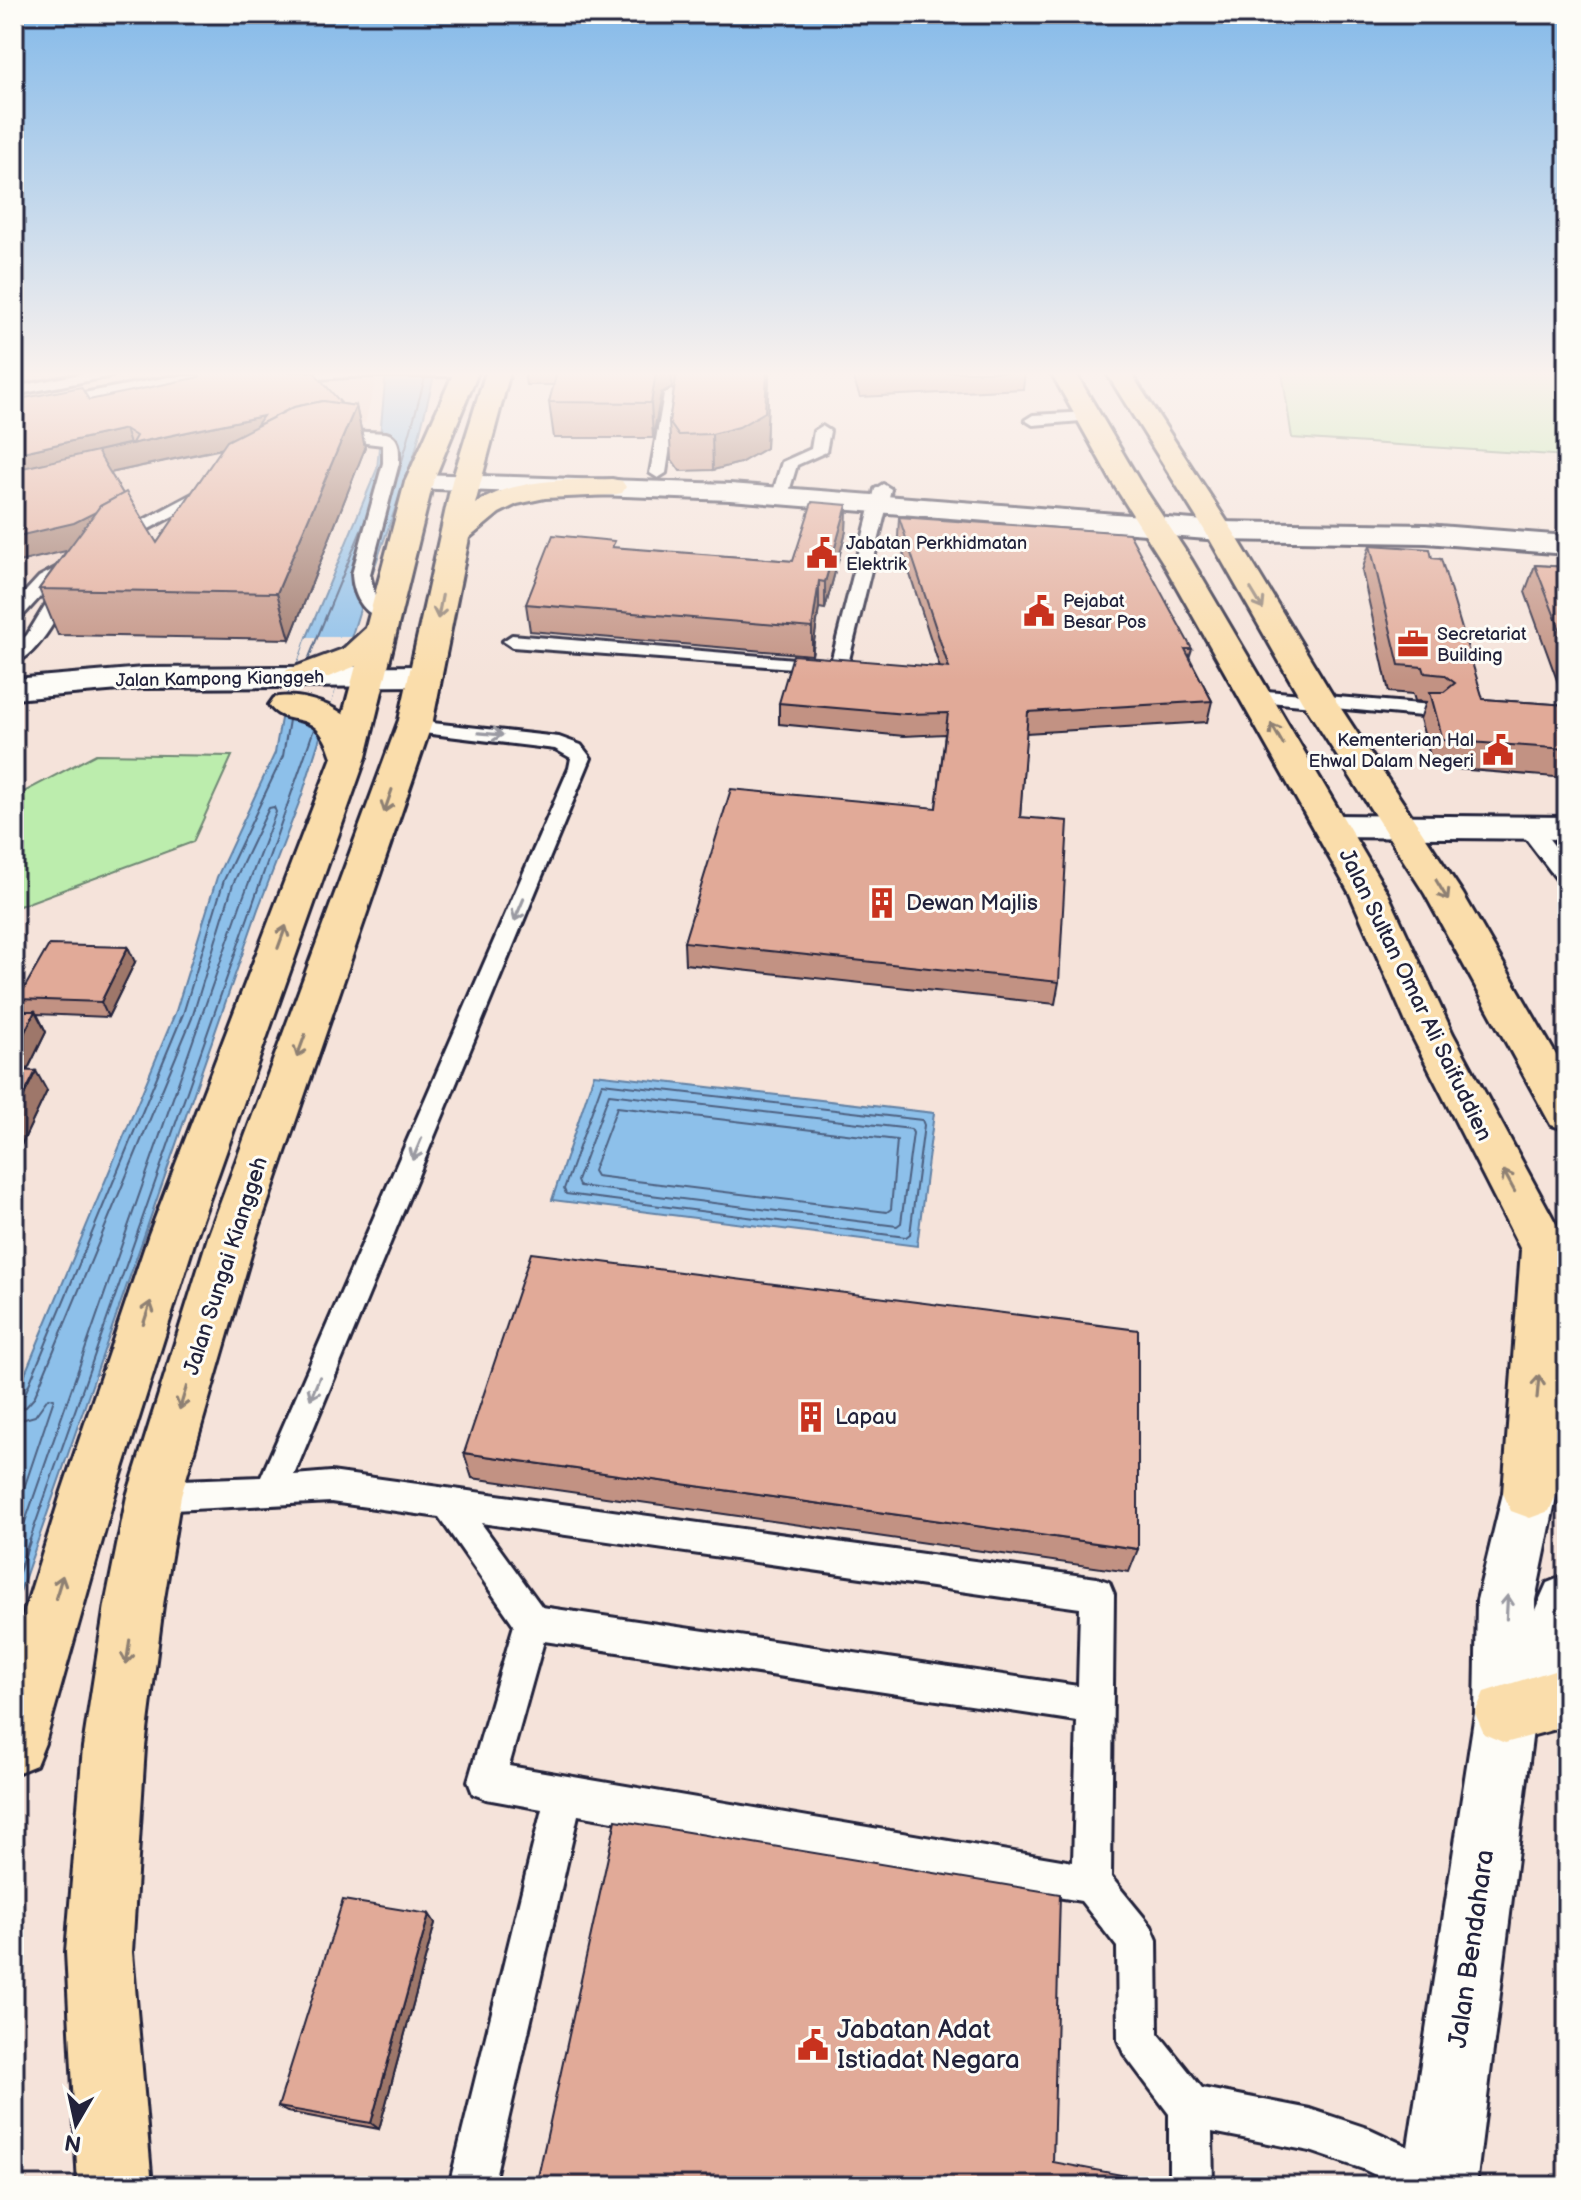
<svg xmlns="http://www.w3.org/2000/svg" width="1581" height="2200" font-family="'Balsamiq Sans',sans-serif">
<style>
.built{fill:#efd2c6}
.green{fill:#bcedad;stroke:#6f8874;stroke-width:2}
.water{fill:#8dc0ea;stroke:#6281a4;stroke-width:2}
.pier{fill:#f5e3da}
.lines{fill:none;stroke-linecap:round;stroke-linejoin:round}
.shore-far1{stroke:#4d6181;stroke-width:2}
.shore{stroke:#4d6181;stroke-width:3}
.service-casing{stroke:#22223b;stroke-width:6}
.minor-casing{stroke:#22223b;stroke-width:6}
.secondary-casing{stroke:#22223b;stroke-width:6}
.primary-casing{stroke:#22223b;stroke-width:6}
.service{fill:#fdfcf7;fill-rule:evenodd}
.minor{fill:#fdfcf7;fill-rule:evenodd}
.secondary{fill:#fdfcf7;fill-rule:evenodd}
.primary{fill:#faddab;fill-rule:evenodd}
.wall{fill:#c29283;stroke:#22223b;stroke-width:2;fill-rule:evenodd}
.shaded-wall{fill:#9e776a;stroke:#22223b;stroke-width:2}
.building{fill:#e1aa98;stroke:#22223b;stroke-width:2}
.oneway{stroke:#8e8073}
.oneway2{stroke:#9a9aa2}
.labels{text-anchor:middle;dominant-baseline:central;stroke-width:6;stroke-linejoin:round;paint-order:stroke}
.far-poi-label{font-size:18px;fill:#22223b;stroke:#fdfcf7;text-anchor:start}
.far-street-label{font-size:18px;fill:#22223b;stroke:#fdfcf7}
.poi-label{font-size:22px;fill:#22223b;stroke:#fdfcf7;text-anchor:start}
.street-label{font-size:22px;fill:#22223b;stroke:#fdfcf7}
.near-street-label{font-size:26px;fill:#22223b;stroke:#fdfcf7}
.near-poi-label{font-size:26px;fill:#22223b;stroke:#fdfcf7;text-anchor:start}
</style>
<rect width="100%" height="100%" fill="#f5e3da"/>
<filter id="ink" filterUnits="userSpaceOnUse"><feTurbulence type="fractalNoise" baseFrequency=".0125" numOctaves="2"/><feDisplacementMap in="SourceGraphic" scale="16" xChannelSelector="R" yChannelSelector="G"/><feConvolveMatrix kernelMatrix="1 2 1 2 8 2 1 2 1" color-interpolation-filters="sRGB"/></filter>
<g filter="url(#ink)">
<polygon class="built" points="37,372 378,372 365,423 323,426 14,590 14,376"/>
<g class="green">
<polygon points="1282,372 1567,372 1567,456 1292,438"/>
<polygon points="96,754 232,756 193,842 14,908 14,797"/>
</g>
<g class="water">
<polygon points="386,372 435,372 415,452 362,603 302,795 258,909 14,1609 14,1400 176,1011 217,877 275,753 283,707 307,637 377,469"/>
<polygon points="594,1074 934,1113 917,1246 552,1200"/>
</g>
<polygon class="pier" points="307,637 354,637 329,709 283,707"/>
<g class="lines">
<g class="shore-far1">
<polyline points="398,476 425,378"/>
<polyline points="308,660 365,521"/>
<polygon points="602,1083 922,1120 924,1125 910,1234 906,1237 566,1194 564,1189"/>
<polygon points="609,1094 911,1129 913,1133 901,1223 897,1226 579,1186 577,1181"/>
<polygon points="617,1107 897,1140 891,1209 887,1212 596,1176 593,1171"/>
<polyline points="14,1400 25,1394 183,1014 224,880 283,756 289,720"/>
<polyline points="14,1410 26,1407 34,1398 192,1018 233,884 269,808 274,807 276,812 241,903 18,1542"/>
<polyline points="14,1422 35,1416 48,1398 54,1399 14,1518"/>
<polyline points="29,1542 314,729"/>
</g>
<g class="shore">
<polyline points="14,1554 19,1540"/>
<polyline points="14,1585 30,1540"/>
</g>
<defs>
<g id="service">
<polygon points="91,372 119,372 112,376 14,395 14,387"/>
<polygon points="473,372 466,376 366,376 282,381 275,377 282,373 296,372"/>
<polygon points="215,375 220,376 220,382 169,385 14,416 14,406 169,377"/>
<polygon points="671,390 678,394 666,473 658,478 650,473 664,394"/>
<polygon points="1088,412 1093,414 1093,420 1033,425 1025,420 1033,415"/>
<polygon points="822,426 830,431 826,452 797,465 788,495 786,498 774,498 772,495 782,462 811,449 814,431"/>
<path d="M330,430l56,3c15,4 13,18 13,30l-29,111 6,26 19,12 -3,4c-27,6 -39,-20 -40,-42l31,-111v-18l-58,-7v-6z"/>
<polygon points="215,482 223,487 221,490 121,544 115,545 106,540"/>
<polygon points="883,484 891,489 846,672 512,647 503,641 512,635 831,662 875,489"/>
<polygon points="74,558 80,559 83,563 80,567 51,585 20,619 14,620 14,604 39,577"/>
<path d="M67,578l9,5c-13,22 -36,73 -62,80v-16l13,-12 34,-56z"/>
<polygon points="1255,690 1432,705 1442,711 1432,717 1248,700 1245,696"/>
<path d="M414,721l145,16 22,8 10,13 -297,717 37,-3 766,106 12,4 5,12 -3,283 40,49 6,14 1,93 44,55 108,21 60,20 80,37 7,15 -2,5h-57l-35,-17 -53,-18 -98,-19 1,54h-44v-72l-45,-60 -6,-14 -1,-93 -36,-46 -503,-86 -85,371h-44l93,-377 -56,-10 -13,-5 -5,-13 46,-156 -75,-108 -108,-15 -177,9 -11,-4 -5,-11 5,-11 11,-4 107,-4 308,-709 2,-10 -16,-9 -148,-18 -3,-4zM481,1523l599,85 -2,78 -536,-79zM544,1641l533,80 -4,141 -564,-96z"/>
<polygon points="1528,820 1536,822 1567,862 1567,884 1559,882 1517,827"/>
</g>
<g id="minor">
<polygon points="419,474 730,484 1219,522 1426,525 1567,536 1567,554 1426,543 1219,540 730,500 409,488 405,482 409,476"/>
<polygon points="1330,815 1567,817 1567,839 1330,837 1317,834 1312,826 1317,818"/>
</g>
<g id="secondary">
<polygon points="426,666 438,669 442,676 438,683 426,686 143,688 14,699 14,679 143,668"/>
<polygon points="1567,1411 1567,1477 1556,1497 1535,1600 1535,1610 1547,1583 1567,1575 1567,1666 1534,1722 1476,2186 1402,2186 1475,1713 1477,1600 1503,1493 1511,1475 1535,1432 1548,1418"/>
</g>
<g id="primary">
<path d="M454,372h24l-45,110 -67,275 -169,477 -81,257 -71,252 -9,22 -22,9v-129l48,-154 87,-257 183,-477c-16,-54 -45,-26 -63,-52l5,-7c21,-5 52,4 69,16l13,-48 -45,18 -12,3 -12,-3 -4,-7 4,-7 56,-21 23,-21 39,-146z"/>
<path d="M486,372h24l-35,132c40,-26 91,-24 137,-25l10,2 4,6 -4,6 -10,2 -67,3 -28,6 -18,9 -30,25 -36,182 -176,514 -76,262 -18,109 -18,142 -13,205 20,234h-74l-12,-234 17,-205 22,-142 22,-109 82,-262 190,-514 53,-239z"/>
<polygon points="1051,372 1075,372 1140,482 1192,561 1388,894 1453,1034 1567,1244 1567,1311 1557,1493 1549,1511 1530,1518 1511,1511 1503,1493 1521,1250 1411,1034 1350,894 1162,561 1112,482"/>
<polygon points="1106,372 1130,372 1233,531 1336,701 1463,894 1567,1074 1567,1130 1551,1125 1425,894 1302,701 1205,531"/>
<polygon points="1567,1666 1567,1726 1505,1743 1484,1734 1475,1713 1484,1692"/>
</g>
</defs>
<use href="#service" class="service-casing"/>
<use href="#minor" class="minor-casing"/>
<use href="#secondary" class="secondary-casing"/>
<use href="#primary" class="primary-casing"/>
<use href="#service" class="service"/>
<use href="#minor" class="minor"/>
<use href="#secondary" class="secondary"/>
<use href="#primary" class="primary"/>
</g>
<g class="wall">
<polygon points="524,372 769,372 766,448 740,463 713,470 680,471 671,458 669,422 674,389 672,387 661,393 653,438 554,438 549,402 554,385 526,385"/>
<polygon points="851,372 1025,372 1023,389 860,397"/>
<path d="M14,400l328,4 14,2 9,42 -75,191 -232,-4 -19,-46 28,-39 -53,13zM222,449l-65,94 -34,-49 -13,-21z"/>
<polygon points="847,505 846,531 825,609 819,608 812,655 530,631 526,604 615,548 793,561"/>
<polygon points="899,517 1192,649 1189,658 1212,701 1207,722 1026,733 1020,817 1059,982 1055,1004 685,964 684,942 936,808 945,734 904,736 779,724 779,703 940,668 898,537"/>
<polygon points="1370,545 1432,558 1483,699 1566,705 1525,592 1535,565 1567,567 1567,778 1433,767 1420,719 1426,702 1415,701 1413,694 1389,692 1362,571"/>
<polygon points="135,962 108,1017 37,1014 46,1032 27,1071 47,1091 14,1160 14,1011 25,1011 18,999"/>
<polygon points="464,1453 1138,1549 1129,1572 472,1478"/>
<polygon points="429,1914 435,1923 379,2129 287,2112 278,2107"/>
</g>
<g class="shaded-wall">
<polygon points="656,372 672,372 672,387 661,393 653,438 651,403"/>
<polygon points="767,372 769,372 766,448 740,463 713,470 712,434"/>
<polygon points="356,406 365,448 290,639 277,593"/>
<polygon points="263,416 256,441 105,474 14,479 14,454 125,429 130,444"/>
<polygon points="124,497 83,547 14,563 14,537"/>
<polygon points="847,505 846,531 825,609 825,582"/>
<polygon points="819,581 819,608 812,655 812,628"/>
<polygon points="128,947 135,962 108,1017 101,1002"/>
<polygon points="35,1011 46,1032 17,1091 14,1085 14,1054"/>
<polygon points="36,1071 47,1091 14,1160 14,1115"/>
<polygon points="429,1914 435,1923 379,2129 371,2123"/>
</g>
<g class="building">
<polygon points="203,372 314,372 342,404 323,401 294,407 256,426 263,416 97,451 123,494 100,506 96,512 74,523 14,537 14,470 132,443 136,436 125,429 14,454 14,400 81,387 89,400 199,377"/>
<polygon points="557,372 656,372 651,403 549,402"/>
<polygon points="677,372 767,372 765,412 739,427 712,434 678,435 669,422"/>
<polygon points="323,401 356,406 277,593 39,589 100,506 126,492 157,543 227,441 294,407"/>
<polygon points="812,502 847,505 825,582 819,581 812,628 526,604 553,535 615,541 612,547 793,561"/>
<polygon points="899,517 1129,533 1192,649 1185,649 1212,701 1028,712 1020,817 1068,821 1059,982 684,942 731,789 936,808 948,713 906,714 779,703 793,655 949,668"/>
<polygon points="1370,545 1430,549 1432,558 1441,559 1483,699 1567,705 1567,749 1443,740 1430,692 1444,692 1455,683 1444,675 1425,673 1423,667 1399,665"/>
<polygon points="1535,565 1567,567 1567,648"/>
<polygon points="49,945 128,947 101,1002 18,999"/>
<polygon points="14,1011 35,1011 14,1054"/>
<polygon points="14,1070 36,1071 14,1115"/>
<polygon points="531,1253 1138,1330 1138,1549 464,1453"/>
<polygon points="616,1820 1060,1894 1053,2162 1153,2181 1153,2186 536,2186"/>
<polygon points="343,1900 429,1914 371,2123 278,2107"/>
</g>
<defs><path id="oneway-shaft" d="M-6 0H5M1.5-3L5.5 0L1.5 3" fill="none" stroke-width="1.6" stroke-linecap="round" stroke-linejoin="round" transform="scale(2)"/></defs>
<g class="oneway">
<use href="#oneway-shaft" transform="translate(1257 599) rotate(59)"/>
<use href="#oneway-shaft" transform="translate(440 607) rotate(101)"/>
<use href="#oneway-shaft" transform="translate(1277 734) rotate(-120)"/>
<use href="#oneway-shaft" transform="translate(388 801) rotate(109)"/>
<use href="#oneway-shaft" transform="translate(1442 890) rotate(59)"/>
<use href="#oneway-shaft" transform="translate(282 937) rotate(-70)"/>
<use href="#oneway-shaft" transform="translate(301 1046) rotate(110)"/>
<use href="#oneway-shaft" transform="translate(1509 1181) rotate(-118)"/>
<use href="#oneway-shaft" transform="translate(147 1313) rotate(-72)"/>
<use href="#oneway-shaft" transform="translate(1538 1387) rotate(-85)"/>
<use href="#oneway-shaft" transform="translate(183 1398) rotate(107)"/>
<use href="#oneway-shaft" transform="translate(59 1587) rotate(-73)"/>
<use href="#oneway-shaft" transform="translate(128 1652) rotate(98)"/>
</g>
<g class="oneway2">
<use href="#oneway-shaft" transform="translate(491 734) rotate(5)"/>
<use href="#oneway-shaft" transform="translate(519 910) rotate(113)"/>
<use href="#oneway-shaft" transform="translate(417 1149) rotate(113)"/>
<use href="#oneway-shaft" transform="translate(315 1388) rotate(113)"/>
<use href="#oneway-shaft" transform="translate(1507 1607) rotate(-87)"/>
</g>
</g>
<linearGradient id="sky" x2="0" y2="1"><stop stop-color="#83b9e9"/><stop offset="0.55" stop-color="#faf2ee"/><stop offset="1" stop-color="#faf2ee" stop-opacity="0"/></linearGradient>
<rect width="1581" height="680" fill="url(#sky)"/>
<defs>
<symbol id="civic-bare" viewBox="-9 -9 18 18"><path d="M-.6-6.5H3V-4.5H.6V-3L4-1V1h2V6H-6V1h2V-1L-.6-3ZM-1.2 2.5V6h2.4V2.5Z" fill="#c8321e" stroke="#fdfcf7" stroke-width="2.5" paint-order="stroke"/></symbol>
<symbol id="office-bare" viewBox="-9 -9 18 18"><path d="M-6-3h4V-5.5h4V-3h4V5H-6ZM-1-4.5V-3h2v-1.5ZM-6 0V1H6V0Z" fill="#c8321e" stroke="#fdfcf7" stroke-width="2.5" paint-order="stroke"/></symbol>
<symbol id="building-bare" viewBox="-9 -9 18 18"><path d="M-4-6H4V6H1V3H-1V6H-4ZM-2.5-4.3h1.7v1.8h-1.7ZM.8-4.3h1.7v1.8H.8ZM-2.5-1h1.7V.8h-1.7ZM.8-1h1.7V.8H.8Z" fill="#c8321e" stroke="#fdfcf7" stroke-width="2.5" paint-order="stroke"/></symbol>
</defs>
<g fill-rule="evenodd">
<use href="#civic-bare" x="800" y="531" width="44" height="44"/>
<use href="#civic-bare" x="1017" y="589" width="44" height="44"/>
<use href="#office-bare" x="1391" y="622" width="44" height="44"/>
<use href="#civic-bare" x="1476" y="728" width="44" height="44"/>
<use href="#building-bare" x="860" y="881" width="44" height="44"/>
<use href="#building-bare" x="789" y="1395" width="44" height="44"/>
<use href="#civic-bare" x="791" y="2023" width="44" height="44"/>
</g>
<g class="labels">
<g class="far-poi-label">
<text x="846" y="543">Jabatan Perkhidmatan<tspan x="846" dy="21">Elektrik</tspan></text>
<text x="1063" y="601">Pejabat<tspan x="1063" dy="21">Besar Pos</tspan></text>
<text x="1437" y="634">Secretariat<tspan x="1437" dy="21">Building</tspan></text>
<text x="1474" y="740" text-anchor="end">Kementerian Hal<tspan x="1474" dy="21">Ehwal Dalam Negeri</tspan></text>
</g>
<g class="far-street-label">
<text transform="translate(220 679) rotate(-1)">Jalan Kampong Kianggeh</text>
</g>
<g class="poi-label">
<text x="906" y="903">Dewan Majlis</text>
<text x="835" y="1417">Lapau</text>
</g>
<g class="street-label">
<text transform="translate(1415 995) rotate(64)">Jalan Sultan Omar Ali Saifuddien</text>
<text transform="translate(226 1266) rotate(-72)">Jalan Sungai Kianggeh</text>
</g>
<g class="near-street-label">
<text transform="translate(1472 1949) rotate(-82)">Jalan Bendahara</text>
</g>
<g class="near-poi-label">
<text x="837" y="2030">Jabatan Adat<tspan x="837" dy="30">Istiadat Negara</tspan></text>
</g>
</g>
<rect width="1581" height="2200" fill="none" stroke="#fdfcf7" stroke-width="48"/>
<rect x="24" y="24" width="1533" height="2152" fill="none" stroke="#22223b" stroke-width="3" filter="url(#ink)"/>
<g transform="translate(76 2124) rotate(189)" stroke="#fdfcf7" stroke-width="6" paint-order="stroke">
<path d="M0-6L14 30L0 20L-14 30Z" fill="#22223b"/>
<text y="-12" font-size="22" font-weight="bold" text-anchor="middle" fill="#22223b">N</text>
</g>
</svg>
